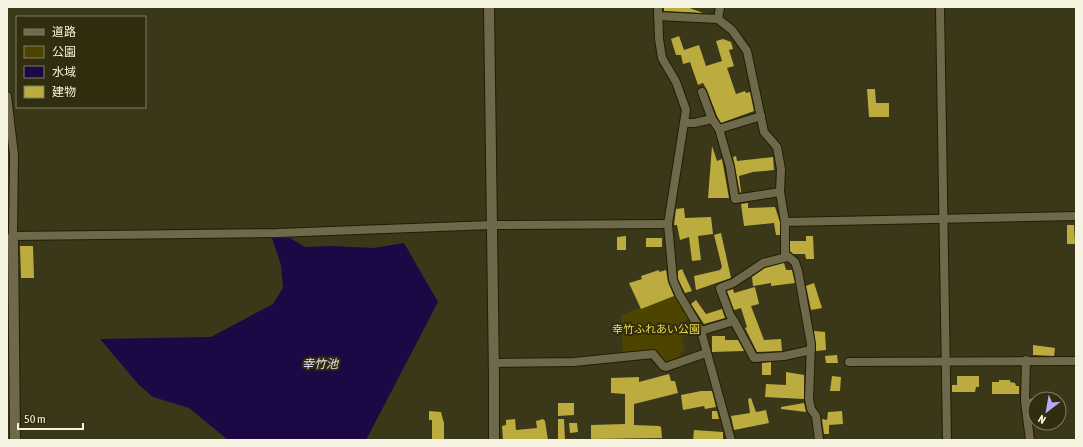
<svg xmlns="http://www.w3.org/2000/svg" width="1083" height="447" font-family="'Asap Condensed','Noto Sans JP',sans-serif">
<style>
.green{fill:#4d4400}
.water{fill:#1c0844}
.building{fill:#bcac3f}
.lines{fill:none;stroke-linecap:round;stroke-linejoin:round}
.service-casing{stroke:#221e02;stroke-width:5.5}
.minor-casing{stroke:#221e02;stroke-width:10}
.tertiary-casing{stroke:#221e02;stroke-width:12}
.service{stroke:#6d694a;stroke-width:4}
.minor{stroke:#6d694a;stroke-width:8}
.tertiary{stroke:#6d694a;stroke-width:10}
.labels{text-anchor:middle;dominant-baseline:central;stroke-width:4;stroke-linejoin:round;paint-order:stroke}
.park-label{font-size:11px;fill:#f1dc4d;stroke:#312d0f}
.water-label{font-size:12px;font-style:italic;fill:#e3e0f8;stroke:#312d0f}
</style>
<rect width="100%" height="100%" fill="#3b3719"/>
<polygon class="green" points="679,294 692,316 681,324 687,335 681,338 685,350 679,354 683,361 663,366 653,354 623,358 621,315"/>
<polygon class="water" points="272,238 290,238 305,247 331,246 374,248 404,243 438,302 366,440 228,440 189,408 153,397 139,385 100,339 211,337 273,304 283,288 281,265"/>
<g class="building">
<polygon points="664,7 687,7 703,13 664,11"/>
<polygon points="679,36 684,50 699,45 706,66 722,61 716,41 723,39 731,42 733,49 729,50 734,66 727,68 736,94 745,91 746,93 750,92 754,111 721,123 717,116 707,90 703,83 698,85 690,62 683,64 681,55 676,55 671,39"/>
<polygon points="867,89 875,89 876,103 889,103 889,117 869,117"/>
<polygon points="712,146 717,161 722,159 729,198 708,198"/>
<polygon points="736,156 737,161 773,157 774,170 753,172 739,176 741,192 740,193 733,157"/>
<polygon points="748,203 748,208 775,207 780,222 780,235 776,235 774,223 744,226 741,204"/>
<polygon points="684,208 685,218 711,217 713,234 698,236 701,260 692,261 689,237 680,240 677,225 674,225 676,209"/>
<polygon points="1067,225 1074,225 1075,244 1067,244"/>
<polygon points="721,233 731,278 696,290 694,276 720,270 722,267 714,235"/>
<polygon points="626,236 626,250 617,250 617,237"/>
<polygon points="806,236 813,236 814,259 806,259 805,254 793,254 790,251 790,241 806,241"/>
<rect x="646" y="238" width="16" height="9"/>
<polygon points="20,246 33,246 34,278 21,278"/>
<polygon points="784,263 786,270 792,270 795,283 771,286 771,283 753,286 752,277 765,268"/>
<polygon points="682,269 692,291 685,293 678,279 678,271"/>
<polygon points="659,270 659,272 666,270 668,282 674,296 641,309 629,283 642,279 641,276"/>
<polygon points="814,283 822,308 811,310 806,286"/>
<polygon points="755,287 759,304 751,306 764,340 781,339 782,351 757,352 745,328 747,327 741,308 734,310 727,291 733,289 734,293"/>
<polygon points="696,300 706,314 722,309 725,318 704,324 691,304"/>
<polygon points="814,331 825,332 826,350 816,351"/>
<polygon points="712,336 725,336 725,340 738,340 744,351 712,352"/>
<polygon points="1033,345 1055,348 1054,356 1033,355"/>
<polygon points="837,355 838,363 826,363 825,356"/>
<polygon points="771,362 771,375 762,375 762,363"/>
<polygon points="786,372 804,375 804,399 765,397 766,384 786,385"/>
<polygon points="669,374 671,381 675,381 678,393 634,404 634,425 659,426 661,427 662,438 591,439 591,425 625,424 625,394 611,393 611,378 639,377 639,382"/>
<polygon points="832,376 841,377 840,391 830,391"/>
<polygon points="957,376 979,376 979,387 976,387 975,392 952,392 952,385 957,385"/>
<polygon points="999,380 1010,380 1010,382 1015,383 1016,386 1019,386 1019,394 992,394 992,382 999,382"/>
<polygon points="701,391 712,391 716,407 705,409 704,406 683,410 681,395"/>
<polygon points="751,398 756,412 766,410 769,423 734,430 731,416 750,413 748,399"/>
<polygon points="558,403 574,403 574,415 558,416"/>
<polygon points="804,403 806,412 781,409 781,407"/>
<polygon points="429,411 441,412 444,423 444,440 432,440 432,420 429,420"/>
<polygon points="712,411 717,411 719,419 712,419"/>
<polygon points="842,411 843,424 829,425 829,434 824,434 822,419 827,420 828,412"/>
<polygon points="515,419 516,430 537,428 536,421 543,419 545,421 548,440 503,440 502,426 506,425 506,420"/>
<polygon points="558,419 564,419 565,440 558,440"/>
<polygon points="569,423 577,423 578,432 570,433"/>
<polygon points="694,430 723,432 723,440 693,440"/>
</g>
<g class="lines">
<defs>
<g id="service">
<polyline points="1040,399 1053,397 1059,399"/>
<polyline points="1059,399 1061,410"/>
<polyline points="1025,401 1035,400"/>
</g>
<g id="minor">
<polyline points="658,7 659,39 662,58 676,82 686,110 668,224 673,280 679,294 701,331 731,440"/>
<polyline points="720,7 718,19 732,30 747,51 764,132 777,147 781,169 780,192 785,222 1076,216"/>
<polyline points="940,7 947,440"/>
<polyline points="658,16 718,19"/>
<polyline points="702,92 712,119 719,129 730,167 735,199 780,192"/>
<polyline points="7,96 14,155 13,236 277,233 492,225 668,224"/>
<polyline points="684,123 694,123 712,119"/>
<polyline points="719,129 761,116"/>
<polyline points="785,222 785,254 795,262 798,271 811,344 809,399 811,409 816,416 819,440"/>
<polyline points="734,321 730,315 720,288 733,283 763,263 787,257"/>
<polyline points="701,331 734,321 754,358 784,356 811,350"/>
<polyline points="1026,360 1025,401 1030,440"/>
<polyline points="849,362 1076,361"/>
<polyline points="494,363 574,362 653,354 663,366 666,367 706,353"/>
</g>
<g id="tertiary">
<polyline points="489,7 494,379 494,440"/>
<polyline points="13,236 15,440"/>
</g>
</defs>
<use href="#service" class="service-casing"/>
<use href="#minor" class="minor-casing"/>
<use href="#tertiary" class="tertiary-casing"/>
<use href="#service" class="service"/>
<use href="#minor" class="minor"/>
<use href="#tertiary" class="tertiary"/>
</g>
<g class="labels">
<g class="park-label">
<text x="656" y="329">幸竹ふれあい公園</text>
</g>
<g class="water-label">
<text x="320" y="364">幸竹池</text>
</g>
</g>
<rect width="1083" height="447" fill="none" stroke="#f5f3e1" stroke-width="16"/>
<rect x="16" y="16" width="130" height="92" fill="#312d0f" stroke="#7f7c63"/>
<rect x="24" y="29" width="20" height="6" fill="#6d694a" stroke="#7f7c63"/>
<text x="52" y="36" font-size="12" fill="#f5f3e1">道路</text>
<rect x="24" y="46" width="20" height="12" fill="#4d4400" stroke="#7f7c63"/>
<text x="52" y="56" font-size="12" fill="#f5f3e1">公園</text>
<rect x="24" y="66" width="20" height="12" fill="#1c0844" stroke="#7f7c63"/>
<text x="52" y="76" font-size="12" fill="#f5f3e1">水域</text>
<rect x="24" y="86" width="20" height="12" fill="#bcac3f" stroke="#7f7c63"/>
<text x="52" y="96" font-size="12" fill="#f5f3e1">建物</text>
<g transform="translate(1047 411) rotate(211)"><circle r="19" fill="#312d0f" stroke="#7f7c63"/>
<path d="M0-3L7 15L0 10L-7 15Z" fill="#b7abf8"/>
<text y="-6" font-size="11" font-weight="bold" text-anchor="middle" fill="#f5f3e1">N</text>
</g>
<path d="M18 423v6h65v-6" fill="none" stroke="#f5f3e1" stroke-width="2"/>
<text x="24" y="423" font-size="12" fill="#f5f3e1" stroke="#312d0f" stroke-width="3" paint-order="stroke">50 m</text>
</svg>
